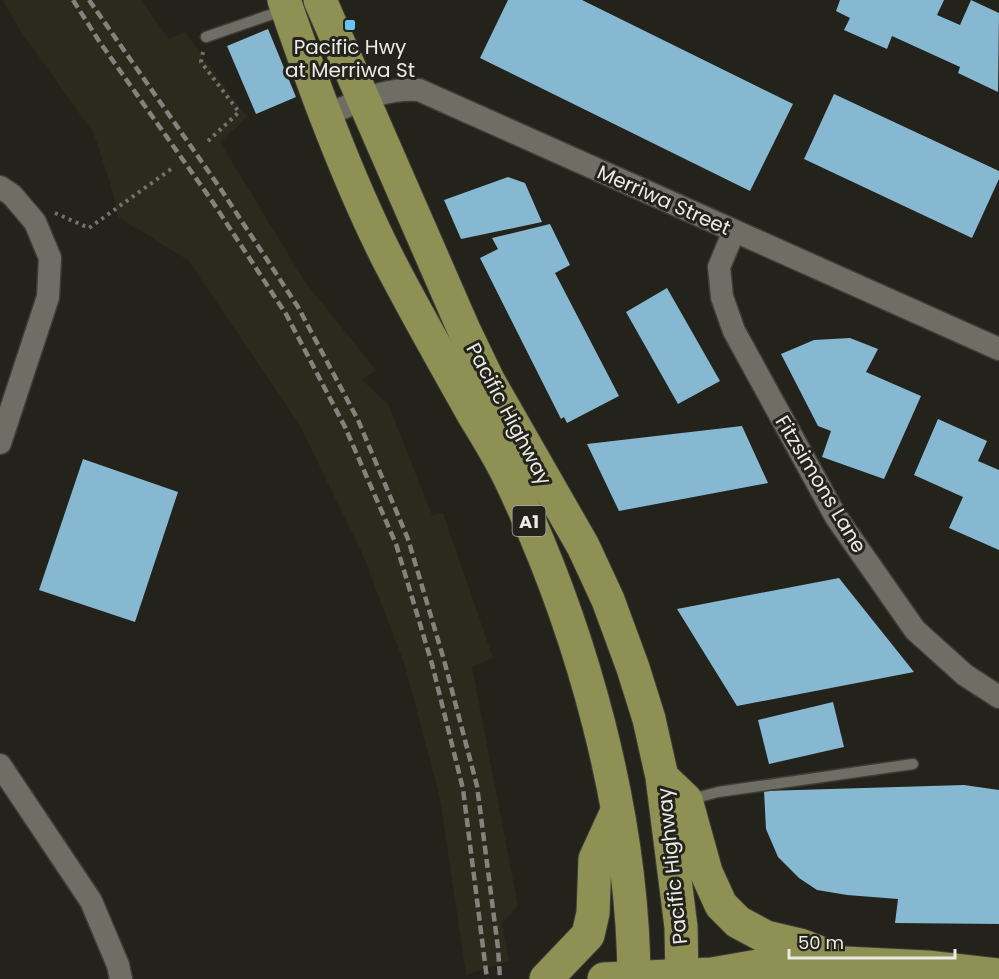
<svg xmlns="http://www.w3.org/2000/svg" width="999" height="979" font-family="Poppins,sans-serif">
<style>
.built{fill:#2a2b1d}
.building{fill:#86b8d2}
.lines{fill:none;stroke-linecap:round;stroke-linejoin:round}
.service-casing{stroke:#3d3e37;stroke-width:13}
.minor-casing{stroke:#3d3e37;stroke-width:25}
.trunk-casing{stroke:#3d3e37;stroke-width:35}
.path{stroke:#72726c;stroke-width:4;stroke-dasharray:3 4.5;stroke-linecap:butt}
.service{stroke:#6e6e65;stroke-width:10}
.minor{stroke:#6e6e65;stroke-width:22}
.trunk{stroke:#8f9054;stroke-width:33}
.rail{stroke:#83837d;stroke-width:4.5;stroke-dasharray:9 4.5;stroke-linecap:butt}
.poi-dot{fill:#69c4f0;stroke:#23231c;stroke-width:2}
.labels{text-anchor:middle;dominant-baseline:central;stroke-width:6;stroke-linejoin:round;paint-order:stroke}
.shield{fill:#23231c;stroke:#afafa9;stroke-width:1.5}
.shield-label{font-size:18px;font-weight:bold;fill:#ebebe6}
.poi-label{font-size:20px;fill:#ebebe6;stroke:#23231c}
.street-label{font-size:20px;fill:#ebebe6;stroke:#23231c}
</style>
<rect width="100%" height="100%" fill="#23231c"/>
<polygon class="built" points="2,0 141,0 169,39 185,32 247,117 220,142 305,282 376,370 362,380 388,404 432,515 443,513 493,658 472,667 518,906 502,923 509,961 466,975 440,798 405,666 363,555 299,424 188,260 118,217 113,193 94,134 24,36"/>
<g class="building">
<polygon points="508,0 582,0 793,104 750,191 480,58"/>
<polygon points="840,0 944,0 937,15 960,25 971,0 999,13 998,92 958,73 960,67 892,36 887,49 844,30 850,18 836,11"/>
<polygon points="268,29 296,97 256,114 227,46"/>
<polygon points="834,94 999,171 999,179 972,238 804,159"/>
<polygon points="508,177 525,183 542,222 461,239 444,200"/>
<polygon points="550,224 570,265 555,273 619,396 567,423 564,417 561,419 480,258 498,249 492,238"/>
<polygon points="667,288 720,381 678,404 626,312"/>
<polygon points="850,338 878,349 866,372 921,396 884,479 822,457 831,431 818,426 781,354 814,340"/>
<polygon points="938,419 987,441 978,461 999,470 999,550 949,528 963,497 914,475"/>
<polygon points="742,426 768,483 619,511 587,444"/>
<polygon points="83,459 178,492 135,622 39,590"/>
<polygon points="839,578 914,672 737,706 677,609"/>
<polygon points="833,702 844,747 769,764 758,720"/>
<polygon points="964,785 999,790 999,924 895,923 898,899 847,895 817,890 799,878 778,857 766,829 764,791"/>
</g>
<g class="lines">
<defs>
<g id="service">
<polyline points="206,37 284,10"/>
<polyline points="688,800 718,792 913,764"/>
</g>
<g id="minor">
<path d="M327,115c30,-13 58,-28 92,-25l580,259"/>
<polyline points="0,187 12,195 35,222 50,258 48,297 0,443"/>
<polyline points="734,231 719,267 722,297 734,331 836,517 915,630 965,675 999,697"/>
<polyline points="0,765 91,901 118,965 121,979"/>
</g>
<g id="trunk">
<path d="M284,0c29,84 62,175 102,255 27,53 57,105 86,157 13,22 28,45 39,69 71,149 122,332 123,498"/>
<polyline points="320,0 464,330 488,380 583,546 608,600 633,668 649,719 662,777 681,927 682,979"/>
<polyline points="664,779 686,800 706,872 721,905 738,922 766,937 800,945 826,955"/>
<polyline points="546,979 588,935 593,913 595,859 617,811"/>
<polyline points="604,979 712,974 770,964 844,963 927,967 999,975"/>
</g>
</defs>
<use href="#service" class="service-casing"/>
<use href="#minor" class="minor-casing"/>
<use href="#trunk" class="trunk-casing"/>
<g class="path">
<polyline points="203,52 201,62 239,112 206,143"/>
<polyline points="55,213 89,228 174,167"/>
</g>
<use href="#service" class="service"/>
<use href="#minor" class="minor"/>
<use href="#trunk" class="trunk"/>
<g class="rail">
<polyline points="73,0 99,41 212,201 286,314 345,427 396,544 432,664 463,789 487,979"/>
<polyline points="89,0 220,188 298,307 358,420 408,539 444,660 477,786 498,948 500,979"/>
</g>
</g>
<rect class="poi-dot" x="344" y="19" width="12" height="12" rx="3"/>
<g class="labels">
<rect class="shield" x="512.5" y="506" width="33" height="30" rx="4.5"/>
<g class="shield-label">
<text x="529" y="521">A1</text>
</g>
<g class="poi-label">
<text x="350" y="47">Pacific Hwy<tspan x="350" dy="23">at Merriwa St</tspan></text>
</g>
<g class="street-label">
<text transform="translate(664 200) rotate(24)">Merriwa Street</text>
<text transform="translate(509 414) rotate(62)">Pacific Highway</text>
<text transform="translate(821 484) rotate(59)">Fitzsimons Lane</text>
<text transform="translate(672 866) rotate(-96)">Pacific Highway</text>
</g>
</g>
<path d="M789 949v9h166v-9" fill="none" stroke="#ebebe6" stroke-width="3"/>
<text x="798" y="949" font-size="18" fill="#ebebe6" stroke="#23231c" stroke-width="4.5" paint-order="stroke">50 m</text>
</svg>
